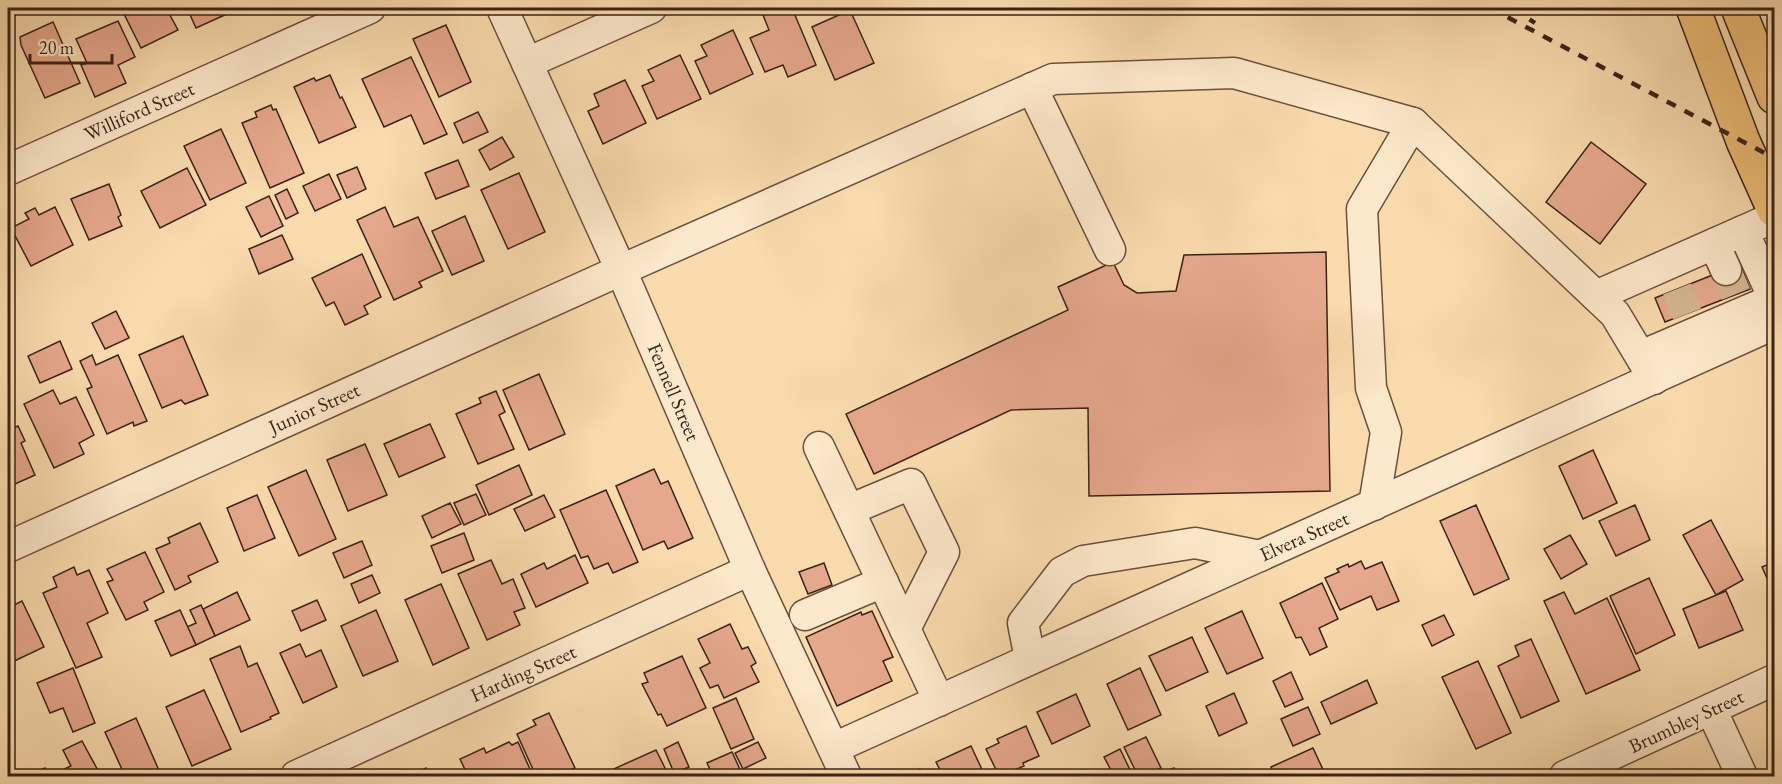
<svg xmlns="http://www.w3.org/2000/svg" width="1782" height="784" font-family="'EB Garamond',serif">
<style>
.building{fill:#e6a88c;stroke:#3b2217;stroke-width:1.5}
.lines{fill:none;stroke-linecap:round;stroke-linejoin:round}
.minor-tunnel{stroke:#d4b690;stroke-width:30;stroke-dasharray:30 15;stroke-linecap:butt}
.minor-casing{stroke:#6b503d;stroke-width:33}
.major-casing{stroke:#3b2217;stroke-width:36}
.minor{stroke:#fce8ca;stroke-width:30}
.major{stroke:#edbe77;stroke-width:33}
.rail{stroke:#3b2217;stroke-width:4.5;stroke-dasharray:10 10;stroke-linecap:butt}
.labels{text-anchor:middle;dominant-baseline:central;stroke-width:4.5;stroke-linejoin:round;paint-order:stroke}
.street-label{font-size:20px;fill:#3b2217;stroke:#fce8ca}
</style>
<rect width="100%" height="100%" fill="#fadbae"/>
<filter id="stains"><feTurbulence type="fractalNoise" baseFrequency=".00333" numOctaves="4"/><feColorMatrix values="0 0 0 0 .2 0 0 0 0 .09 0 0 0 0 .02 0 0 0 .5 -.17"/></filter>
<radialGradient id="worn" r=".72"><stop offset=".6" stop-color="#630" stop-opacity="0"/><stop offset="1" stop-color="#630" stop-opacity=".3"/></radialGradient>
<g class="building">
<polygon points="121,8 166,8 178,30 141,48"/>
<polygon points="187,8 227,8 229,13 196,28"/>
<polygon points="780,8 792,8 816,65 788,77 783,65 765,72 750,38 769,30 763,15"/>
<polygon points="850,10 874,63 835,80 812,27"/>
<polygon points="118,21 135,57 118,65 126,83 95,97 81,65 87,63 76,39"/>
<polygon points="53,22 80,83 45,98 21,45 20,37"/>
<polygon points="446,25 471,82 439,97 413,39"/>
<polygon points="733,30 753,74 710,94 695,61 707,56 701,45"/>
<polygon points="680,55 701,99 657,119 642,86 654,81 648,70"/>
<polygon points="411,57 447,134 424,144 411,115 384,127 362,79"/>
<polygon points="330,75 340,98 342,97 356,127 319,143 294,87 314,78 316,81"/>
<polygon points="625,80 646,123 603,144 588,111 599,106 594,94"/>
<polygon points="271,105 273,110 276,109 304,173 270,188 242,123 257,117 255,112"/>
<polygon points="478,112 488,132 463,143 454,123"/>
<polygon points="221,129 246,183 210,200 184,146"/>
<polygon points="502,137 514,157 490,170 479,150"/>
<polygon points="1591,142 1646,184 1600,244 1546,202"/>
<polygon points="458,160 469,186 436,199 425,173"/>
<polygon points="357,167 366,189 347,198 337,175"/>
<polygon points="187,168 206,205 160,228 141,191"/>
<polygon points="519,173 545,232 508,249 481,190"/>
<polygon points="329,174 341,199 315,211 303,186"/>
<polygon points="109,184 121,215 118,217 122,226 89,240 71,199"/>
<polygon points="287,189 298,213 286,219 275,195"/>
<polygon points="269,196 283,226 261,237 246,207"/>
<polygon points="55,207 73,245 31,266 11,228 29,219 25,213 35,208 39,215"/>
<polygon points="385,207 394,227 418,217 443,271 419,282 422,287 394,300 357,220"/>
<polygon points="465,216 484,261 452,275 432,231"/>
<polygon points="282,235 293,259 259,274 249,249"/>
<polygon points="1326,252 1330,491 1089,496 1088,408 1011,410 874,474 846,414 1068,310 1058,287 1113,262 1124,285 1137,293 1176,291 1184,255"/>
<polygon points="362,254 381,297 364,306 368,314 345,325 334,302 326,306 312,278"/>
<polygon points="1740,264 1750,289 1665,322 1655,298"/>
<polygon points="116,311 129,338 105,349 92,323"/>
<polygon points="183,336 208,395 185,404 181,400 162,408 139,355"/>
<polygon points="60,341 72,369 40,383 28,356"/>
<polygon points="92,355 96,365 118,355 147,421 134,426 133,422 107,434 87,389 92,387 80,361"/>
<polygon points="539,374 565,434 529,450 503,390"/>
<polygon points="53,390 60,404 76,397 94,435 79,443 84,454 54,468 24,404"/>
<polygon points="496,391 505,412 499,415 514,449 478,464 456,414 481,403 479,398"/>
<polygon points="8,422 11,429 18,426 25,441 21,443 35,475 8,487"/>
<polygon points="430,424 445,457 399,477 384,444"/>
<polygon points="365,444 387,495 348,511 327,460"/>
<polygon points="1593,450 1617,503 1583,519 1559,466"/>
<polygon points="519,465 532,495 489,515 476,485"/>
<polygon points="654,469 661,484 668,481 693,538 668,549 664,541 643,550 616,486"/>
<polygon points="306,470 336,539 299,556 268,487"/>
<polygon points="606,490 638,562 613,573 608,563 594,569 588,556 581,558 560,510"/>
<polygon points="476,494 486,515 464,525 454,503"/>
<polygon points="257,495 275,538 244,551 227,508"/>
<polygon points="544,495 555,517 525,531 514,509"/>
<polygon points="450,503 461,524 432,538 422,516"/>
<polygon points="1476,505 1509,579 1474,595 1440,521"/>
<polygon points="1635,505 1650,540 1616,556 1599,521"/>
<polygon points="1711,520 1743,580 1716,595 1683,535"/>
<polygon points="200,523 218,562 188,576 191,582 175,590 156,549 170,543 168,538"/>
<polygon points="464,533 474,560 442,573 431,546"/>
<polygon points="1570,535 1587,564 1561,579 1544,549"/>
<polygon points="362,541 372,565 344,578 333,553"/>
<polygon points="145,552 164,592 144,602 148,610 126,620 107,582 113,580 107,569"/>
<polygon points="575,555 588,583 536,607 521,574 544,563 547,569"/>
<polygon points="491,560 502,584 513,579 525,608 514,612 520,625 487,640 458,574"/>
<polygon points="1361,561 1365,569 1382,562 1399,601 1377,610 1371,596 1340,610 1325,578 1339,572 1337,569 1348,564 1349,567"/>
<polygon points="1774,562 1774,594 1762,567"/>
<polygon points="824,563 832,585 808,594 799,572"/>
<polygon points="74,567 77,575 89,570 108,613 87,623 102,657 76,668 43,593 57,587 53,577"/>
<polygon points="372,575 380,593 359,603 351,584"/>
<polygon points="1649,578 1675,635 1636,654 1610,596"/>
<polygon points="1322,583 1338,619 1319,628 1327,647 1310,655 1301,637 1296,638 1280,603"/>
<polygon points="441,584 469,648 433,665 405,600"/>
<polygon points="1726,591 1743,630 1699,648 1683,609"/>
<polygon points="237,592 250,620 215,636 203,609"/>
<polygon points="1564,592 1575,614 1607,598 1640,670 1586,694 1544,601"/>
<polygon points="317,600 326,620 301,631 292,611"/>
<polygon points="22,601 44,647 8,664 8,608"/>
<polygon points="201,605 215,636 196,645 187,627 196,623 190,610"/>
<polygon points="180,610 196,645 171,656 155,621"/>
<polygon points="376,610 398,661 363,676 341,626"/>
<polygon points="872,611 893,657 883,661 892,681 837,706 806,637 861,612 862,615"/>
<polygon points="1242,611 1263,658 1227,674 1205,628"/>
<polygon points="1444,615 1454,635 1432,646 1422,625"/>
<polygon points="730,624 742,649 748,647 756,663 751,666 759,682 724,698 718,685 710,688 700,668 710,663 698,639"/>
<polygon points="1192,637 1208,672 1166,691 1149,656"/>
<polygon points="1531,639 1559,701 1521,718 1498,666 1519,656 1515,646"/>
<polygon points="300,644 306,657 321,650 337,687 303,703 280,653"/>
<polygon points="240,646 248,667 257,663 279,713 270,717 271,719 241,732 210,659"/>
<polygon points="682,656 706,708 667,726 661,714 658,715 642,684 648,682 644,673"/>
<polygon points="1478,661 1511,733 1476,749 1442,677"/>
<polygon points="73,668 95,723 73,732 63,708 50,713 37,683"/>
<polygon points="1140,668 1161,715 1128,730 1107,684"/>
<polygon points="1291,672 1303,699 1285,707 1273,681"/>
<polygon points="1367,680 1377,703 1331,724 1321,702"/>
<polygon points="204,690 231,749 192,766 166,707"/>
<polygon points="1234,693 1247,723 1219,736 1206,706"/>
<polygon points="1076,694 1090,726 1052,744 1037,712"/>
<polygon points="736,698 754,739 731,749 713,708"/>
<polygon points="1308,707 1320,734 1293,746 1281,719"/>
<polygon points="549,713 575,768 557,776 536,776 517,734 536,725 533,720"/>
<polygon points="136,718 161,775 158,776 125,776 105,732"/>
<polygon points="1026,726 1039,756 1023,763 1024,766 999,776 986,749 999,743 997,739"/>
<polygon points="1146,737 1161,768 1143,776 1138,776 1124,747"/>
<polygon points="82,741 101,776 59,776 58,772 71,766 63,750"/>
<polygon points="509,742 512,745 518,742 533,776 468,776 460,759 484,748 486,753"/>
<polygon points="678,742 689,767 674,773 664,749"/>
<polygon points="758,742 766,758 743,769 735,753"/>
<polygon points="971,746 985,776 943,776 936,762"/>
<polygon points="1313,748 1326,776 1275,776 1271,767"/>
<polygon points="1120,749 1132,774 1128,776 1114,776 1104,757"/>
<polygon points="656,750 669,776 609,776 607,772"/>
<polygon points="732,752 743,776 713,776 707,763"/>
<polygon points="45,768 49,776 27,776"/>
<polygon points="426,768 430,776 417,776 415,774"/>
<polygon points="1174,768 1178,776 1155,776"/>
<polygon points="920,769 924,776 903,776"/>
</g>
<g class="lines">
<g class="minor-tunnel">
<polyline points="1726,270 1736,294"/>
<polyline points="1677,289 1687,314"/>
</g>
<defs>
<g id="minor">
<polyline points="502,8 621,270 750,570 846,776"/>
<polyline points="527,63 651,8"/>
<polyline points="1032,88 1110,250"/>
<polyline points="8,170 370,8"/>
<polyline points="1714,244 1726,270"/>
<polyline points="1596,296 1761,223"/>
<polyline points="1641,356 1774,299 1743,231"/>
<polyline points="819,447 939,701"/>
<polyline points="1374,505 1386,432 1371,388 1362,209 1413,123"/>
<polyline points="849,510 911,484 944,552 905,629"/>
<polyline points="8,547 621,270 1053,79 1234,73 1413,123 1615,314 1654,379"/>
<polyline points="805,615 883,582"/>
<polyline points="1030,659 1023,623 1062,572 1083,561 1195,543 1260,556"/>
<polyline points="1711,709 1742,776"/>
<polyline points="834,748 1774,324"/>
<polyline points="296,776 750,570"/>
<polyline points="1565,776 1774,680"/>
</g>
<g id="major">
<polyline points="1693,8 1743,141 1774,210"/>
<polyline points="1738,8 1774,97"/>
</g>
</defs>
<use href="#minor" class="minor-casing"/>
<use href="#major" class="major-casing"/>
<use href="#minor" class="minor"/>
<use href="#major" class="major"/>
<g class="rail">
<polyline points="1490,8 1774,158"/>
<polyline points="1513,8 1535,23"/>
</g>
</g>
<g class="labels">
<g class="street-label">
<text transform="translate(139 111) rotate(-24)">Williford Street</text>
<text transform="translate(674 392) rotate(67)">Fennell Street</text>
<text transform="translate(314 408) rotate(-24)">Junior Street</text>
<text transform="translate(1304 536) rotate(-24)">Elvera Street</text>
<text transform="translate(523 673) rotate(-24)">Harding Street</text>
<text transform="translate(1686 721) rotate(-25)">Brumbley Street</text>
</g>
</g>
<rect width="1782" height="784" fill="none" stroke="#fadbae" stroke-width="30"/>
<rect x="9" y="9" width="1764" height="766" fill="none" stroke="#3b2217" stroke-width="3"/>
<rect x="15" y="15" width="1752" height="754" fill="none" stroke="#3b2217" stroke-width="1.5"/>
<path d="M30 54v9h82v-9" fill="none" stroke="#3b2217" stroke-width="3"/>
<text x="39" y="54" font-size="18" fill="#3b2217" stroke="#fce8ca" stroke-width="4.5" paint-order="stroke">20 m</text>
<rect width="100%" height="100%" filter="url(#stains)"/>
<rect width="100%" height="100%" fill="url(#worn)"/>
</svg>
